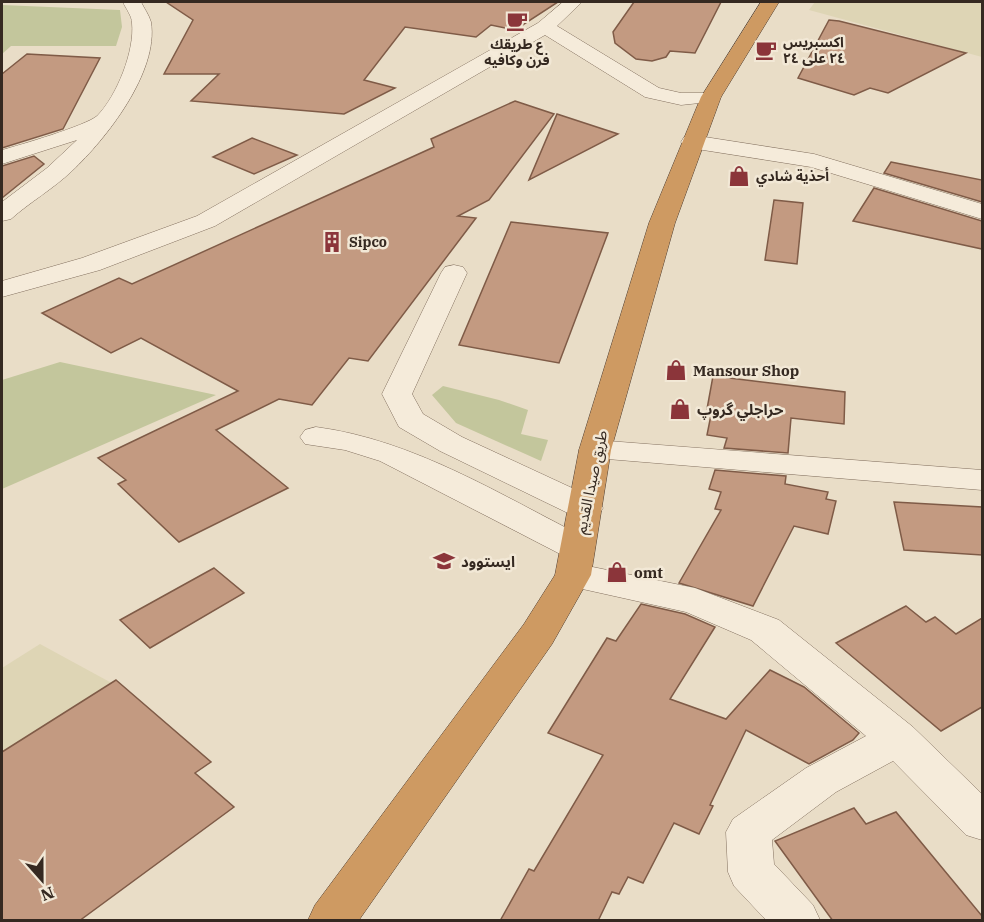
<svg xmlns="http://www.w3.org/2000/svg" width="984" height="922" font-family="'IBM Plex Serif','Noto Sans Arabic',serif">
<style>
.farmland{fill:#ded5b5}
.green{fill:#c3c69c}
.building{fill:#c39a81;stroke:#7f5b47;stroke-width:1.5}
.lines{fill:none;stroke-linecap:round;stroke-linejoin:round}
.minor-casing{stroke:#83705f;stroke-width:1}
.highway-casing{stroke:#513f32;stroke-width:1}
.minor{fill:#f5ebda;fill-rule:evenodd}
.highway{fill:#ce9a62;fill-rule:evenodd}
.labels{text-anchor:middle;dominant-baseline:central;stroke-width:5;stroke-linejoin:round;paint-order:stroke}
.far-poi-label{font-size:14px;font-weight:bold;fill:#352921;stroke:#f2e8d6;text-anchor:start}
.poi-label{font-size:15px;font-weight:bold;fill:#352921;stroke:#f2e8d6;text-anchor:start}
.street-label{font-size:15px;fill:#352921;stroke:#f2e8d6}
</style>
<rect width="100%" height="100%" fill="#e9ddc7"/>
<g class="farmland">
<polygon points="815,2 982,2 982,57 809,10"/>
<polygon points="40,644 130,693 2,761 2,668"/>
</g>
<g class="green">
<polygon points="2,5 120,10 122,27 116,46 11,46 2,54"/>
<polygon points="60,362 216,395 2,489 2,380"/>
<polygon points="443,386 499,400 528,410 521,434 548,440 541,461 456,423 432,395"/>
</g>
<g class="building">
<polygon points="166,2 558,2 515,30 491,25 476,37 405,27 364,80 395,88 344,114 191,101 219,74 164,74 193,20"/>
<polygon points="634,2 721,2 695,53 670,51 666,57 652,61 636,59 615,43 613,32"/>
<polygon points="829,20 839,21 966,53 888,93 870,88 854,95 798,78"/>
<polygon points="27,54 100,58 63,129 2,148 2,74"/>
<polygon points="515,101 554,114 489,200 458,216 476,218 368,361 349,358 312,405 279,399 216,430 288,488 179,542 118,484 126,480 98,458 238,391 141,338 111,353 42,313 119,278 132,284 434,147 431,139"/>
<polygon points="557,114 618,134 529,180"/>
<polygon points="252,138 297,155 254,174 213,157"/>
<polygon points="34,156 44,164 2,198 2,166"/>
<polygon points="891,162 982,180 982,202 884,173"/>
<polygon points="874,188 982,221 982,249 853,221"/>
<polygon points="774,200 803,203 797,264 765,260"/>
<polygon points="511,222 608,233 559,363 459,345"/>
<polygon points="713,376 845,392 844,424 791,418 788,453 724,448 727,438 707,435 712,410 707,409"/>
<polygon points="715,470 786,476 785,484 828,492 826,499 836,501 828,534 794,526 753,606 679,583 721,510 715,509 721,492 709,489"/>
<polygon points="894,502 982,507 982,555 904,550"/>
<polygon points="214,568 244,593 150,648 120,620"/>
<polygon points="641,604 685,614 715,627 670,699 726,719 770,670 804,687 859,733 853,740 809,764 746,730 710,805 713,806 699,834 674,823 643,883 628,877 619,894 612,892 598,921 500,921 529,869 534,871 603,755 548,733 607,638 616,641"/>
<polygon points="906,606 926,622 935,617 956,634 982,618 982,707 941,731 836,643"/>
<polygon points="116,680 211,762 195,773 234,807 79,921 2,921 2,752"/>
<polygon points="854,808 866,824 896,812 982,916 982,921 833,921 775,841"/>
</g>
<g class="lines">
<defs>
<g id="minor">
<path d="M123,2h18c3,6 8,13 10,20 8,50 -45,117 -79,149 -19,18 -42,31 -61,48l-9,2v-19l45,-34 30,-28 -75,24v-14c18,-5 83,-24 95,-34 20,-20 38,-66 35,-93 0,-7 -6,-14 -9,-21z"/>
<polygon points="563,2 582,2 557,26 659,88 681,93 718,93 721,97 718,101 681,105 645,97 545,35 215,226 100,270 2,297 2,281 82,258 197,216 538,23"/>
<polygon points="692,135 814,154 982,204 982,219 811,167 684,147 681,142 684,137"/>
<polygon points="454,265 463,267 467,273 412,394 423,414 462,437 598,500 603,508 598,516 586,519 574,516 440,451 399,427 382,394 441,273 445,267"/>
<path d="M316,427c99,13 186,69 274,113l5,8 -5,8 -13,4 -13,-4 -184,-95 -35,-11 -40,-6 -5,-7 5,-7z"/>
<polygon points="595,440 982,470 982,490 583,457 579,450 583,443"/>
<polygon points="573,563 695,588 779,620 913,727 982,794 982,840 966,835 893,761 836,792 772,840 774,864 813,905 820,920 766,920 734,886 728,872 726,832 733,819 806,768 866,736 751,640 686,612 560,584 555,575 560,566"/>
</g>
<polygon id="highway" points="761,2 779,2 721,97 675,223 611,450 591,575 552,644 359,920 308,920 315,905 524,624 555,575 579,450 649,223 701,97"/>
</defs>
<use href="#minor" class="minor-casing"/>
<use href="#highway" class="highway-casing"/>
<use href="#minor" class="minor"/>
<use href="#highway" class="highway"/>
</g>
<defs>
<symbol id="cafe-bare" viewBox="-9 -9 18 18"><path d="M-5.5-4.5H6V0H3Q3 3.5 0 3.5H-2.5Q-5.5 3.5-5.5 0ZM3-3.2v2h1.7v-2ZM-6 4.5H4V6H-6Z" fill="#8b353a" stroke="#f2e8d6" stroke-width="2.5" paint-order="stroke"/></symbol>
<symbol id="shop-bare" viewBox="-9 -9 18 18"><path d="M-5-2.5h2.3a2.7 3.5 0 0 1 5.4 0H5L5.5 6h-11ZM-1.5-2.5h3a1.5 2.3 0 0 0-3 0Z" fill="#8b353a" stroke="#f2e8d6" stroke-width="2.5" paint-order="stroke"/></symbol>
<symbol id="building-bare" viewBox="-9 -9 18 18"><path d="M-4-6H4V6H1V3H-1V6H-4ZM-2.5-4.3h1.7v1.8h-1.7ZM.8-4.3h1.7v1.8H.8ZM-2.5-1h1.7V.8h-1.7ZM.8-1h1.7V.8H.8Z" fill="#8b353a" stroke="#f2e8d6" stroke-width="2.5" paint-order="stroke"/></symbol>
<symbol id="school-bare" viewBox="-9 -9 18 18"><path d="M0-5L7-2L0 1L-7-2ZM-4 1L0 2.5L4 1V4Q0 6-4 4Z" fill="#8b353a" stroke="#f2e8d6" stroke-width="2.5" paint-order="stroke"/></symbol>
</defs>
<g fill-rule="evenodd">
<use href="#cafe-bare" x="502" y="6" width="30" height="30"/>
<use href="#cafe-bare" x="751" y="35" width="30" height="30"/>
<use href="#shop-bare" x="724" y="161" width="30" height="30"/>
<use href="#building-bare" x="317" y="227" width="30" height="30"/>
<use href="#shop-bare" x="661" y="355" width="30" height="30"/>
<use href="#shop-bare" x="665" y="394" width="30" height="30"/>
<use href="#school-bare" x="429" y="546" width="30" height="30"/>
<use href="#shop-bare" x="602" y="557" width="30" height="30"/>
</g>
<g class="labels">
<g class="far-poi-label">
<text x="783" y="42">اكسبريس<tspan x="783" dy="16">٢٤ على ٢٤</tspan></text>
<text x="517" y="44" text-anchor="middle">ع طريقك<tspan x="517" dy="16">فرن وكافيه</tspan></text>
<text x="756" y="176">أحذية شادي</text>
<text x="349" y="242">Sipco</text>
</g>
<g class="poi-label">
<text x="693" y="370">Mansour Shop</text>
<text x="697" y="409">حراجلي گروپ</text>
<text x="461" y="561">ايستوود</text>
<text x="634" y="572">omt</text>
</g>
<g class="street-label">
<text transform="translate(591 482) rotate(-78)">طريق صيدا القديم</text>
</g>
</g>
<rect width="984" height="922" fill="none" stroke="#352921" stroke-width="6"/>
<g transform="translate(42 880) rotate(159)" stroke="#f2e8d6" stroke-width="4.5" paint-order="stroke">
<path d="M0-4.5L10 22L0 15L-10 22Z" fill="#352921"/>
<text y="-9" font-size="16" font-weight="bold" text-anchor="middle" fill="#352921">N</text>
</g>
</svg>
